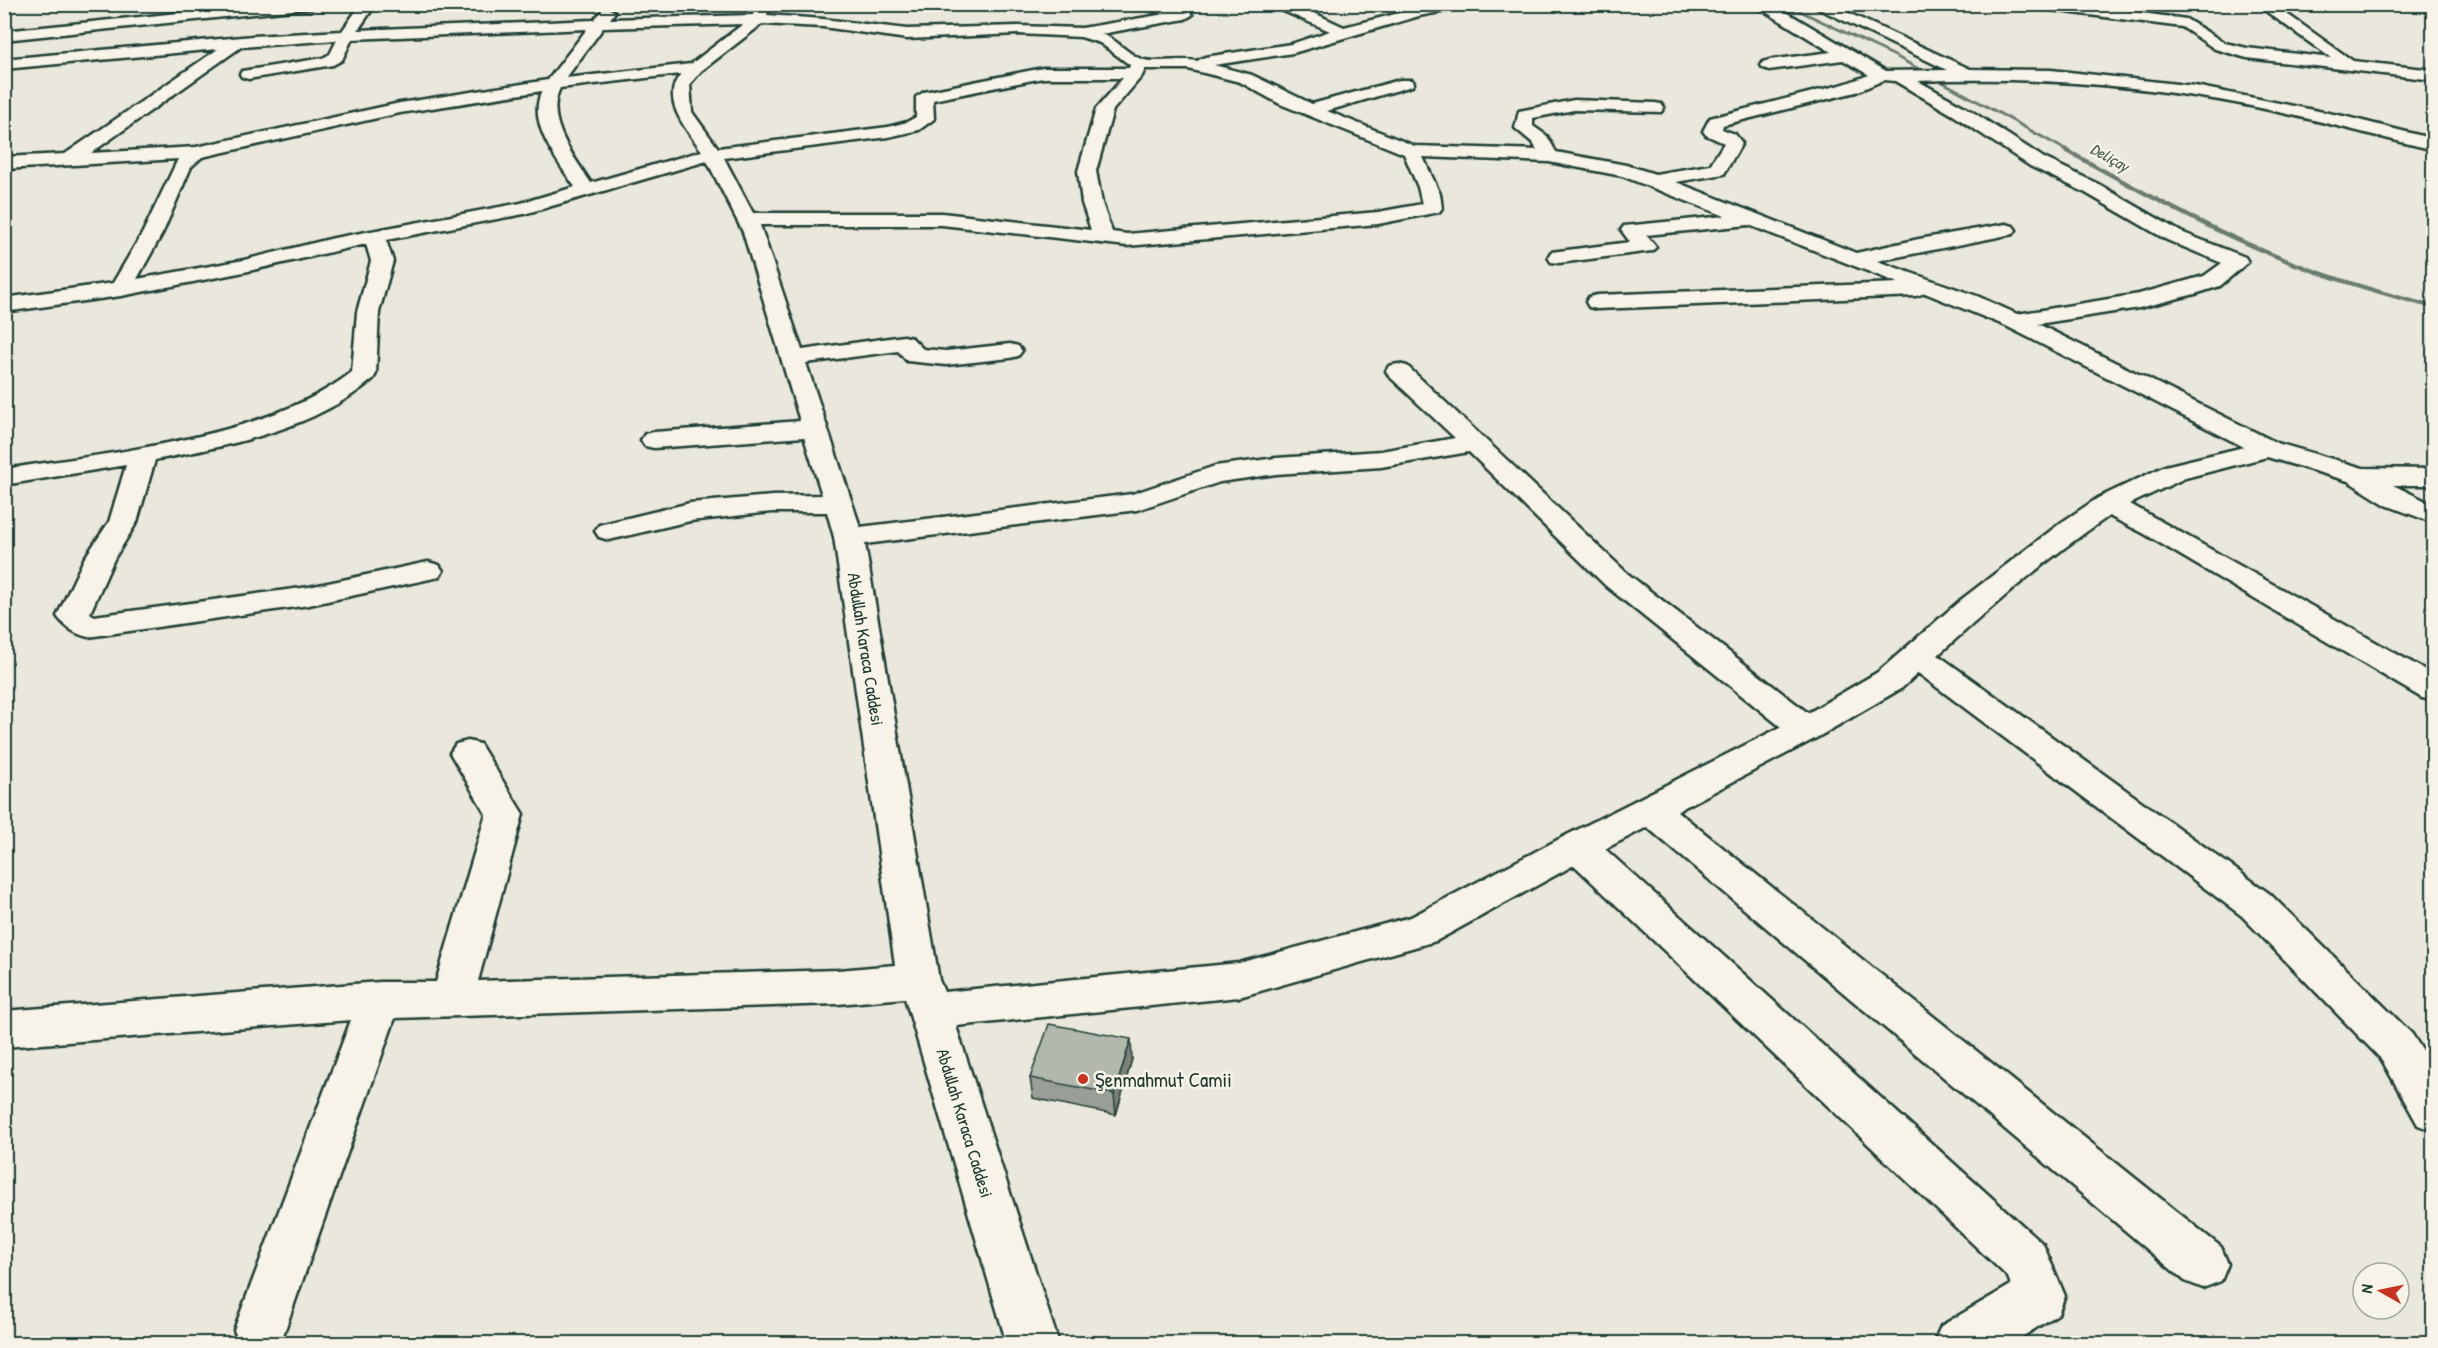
<svg xmlns="http://www.w3.org/2000/svg" width="2438" height="1348" font-family="'Patrick Hand',sans-serif">
<style>
.lines{fill:none;stroke-linecap:round;stroke-linejoin:round}
.stream-far1{stroke:#6a7c72;stroke-width:3}
.stream{stroke:#6a7c72;stroke-width:4.5}
.minor-casing{stroke:#1f3d34;stroke-width:5}
.minor{fill:#f7f3e8;fill-rule:evenodd}
.wall{fill:#999e96;stroke:#1f3d34;stroke-width:1.5}
.shaded-wall{fill:#7d817a;stroke:#1f3d34;stroke-width:1.5}
.building{fill:#b2b8ae;stroke:#1f3d34;stroke-width:1.5}
.poi-dot{fill:#c8321e;stroke:#f7f3e8;stroke-width:2}
.labels{text-anchor:middle;dominant-baseline:central;stroke-width:5;stroke-linejoin:round;paint-order:stroke}
.far-water-label{font-size:16px;font-style:italic;fill:#445c53;stroke:#f7f3e8}
.street-label{font-size:18px;fill:#1f3d34;stroke:#f7f3e8}
.near-poi-label{font-size:21px;fill:#1f3d34;stroke:#f7f3e8;text-anchor:start}
</style>
<rect width="100%" height="100%" fill="#eae8dd"/>
<filter id="ink" filterUnits="userSpaceOnUse"><feTurbulence type="fractalNoise" baseFrequency=".0167" numOctaves="2"/><feDisplacementMap in="SourceGraphic" scale="12" xChannelSelector="R" yChannelSelector="G"/><feConvolveMatrix kernelMatrix="1 2 1 2 8 2 1 2 1" color-interpolation-filters="sRGB"/></filter>
<g filter="url(#ink)">
<g class="lines">
<polyline class="stream-far1" points="1785,4 1897,57 2066,150"/>
<path class="stream" d="M2064,149c76,42 153,85 234,116 45,17 90,30 136,42"/>
<defs>
<g id="minor">
<polygon points="266,4 319,4 312,8 4,40 4,31"/>
<path d="M361,4h15l-18,26 236,-10 9,-11 5,-1 7,4 -5,7 143,-4 3,-11h14l-3,11 56,4 84,10 111,-3 64,2 83,-14 -27,-7 -2,-3h26l28,8 2,3 -7,4 -84,15c16,5 25,19 40,25 13,5 40,-1 56,2l8,-4 86,-13 39,-13 -63,-27 32,2 45,21 91,-23h33l-2,3 -47,9 -126,37 -79,12 38,10 60,29 88,-24h12l2,3 -2,3 -85,25 88,35 122,4 -4,-7 -18,-15 4,-17 55,-11 81,3 6,1 3,4 -3,4 -87,-2 -41,8v8l14,10 9,16 70,13 29,9 55,-9 14,-22 -18,-8 -3,-4 7,-13 134,-34 25,-9 -26,-15 -74,10 -6,-2 -2,-3 2,-3 6,-2 62,-8 -78,-48h19l9,5 105,62 61,-1 -138,-66h20l141,65 81,1 144,16 148,30 91,23v11c-80,-19 -159,-42 -240,-54 -91,-14 -183,-19 -276,-15l47,26 79,51 54,26 83,48 64,25 3,5 -28,24 -25,8 -56,14 -101,16 239,119 86,25 71,1v16h-41l41,20v18l-48,-18 -38,-24 -81,-24 -82,21 -55,26 304,171v26l-12,-3 -279,-165 -34,-17c-61,41 -117,90 -171,139l332,239 142,140 22,35v62l-16,-6 -36,-65 -140,-144 -324,-243 -16,15 -84,49 -141,74 544,436 7,17 -7,17 -18,7 -18,-7 -538,-454 -42,22 438,395 22,52 -7,18 -47,30h-78l8,-18 70,-41 -3,-8 -434,-412 -138,76 -197,56 -283,29 103,318h-52l-102,-346 -67,6 -443,14 -115,326h-40l-6,-14 117,-310 -347,27v-36l376,-29h56l50,-168 -36,-61 6,-9 12,-3 12,3 43,70 -45,167 360,-11 57,-5 -61,-428 -7,-25h-55l-82,9 -81,19 -10,-3 -4,-6 4,-6 91,-22 82,-7 50,-1 -18,-58 -150,11 -9,-2 -4,-6 4,-6 9,-2 146,-11 -57,-189 -36,-71 -183,53 -138,26 7,21 -14,51 -3,62 -3,5c-61,51 -142,66 -218,81l-18,62 -23,37 -24,54 4,3 215,-29 119,-25 11,3 4,6 -4,6 -130,28 -221,32c-13,-3 -23,-10 -31,-21l27,-57 25,-37 17,-57 -122,20v-16c104,-16 265,-31 348,-97l5,-60 14,-51 -5,-17 -122,28 -123,24 -117,16v-14l109,-15 30,-51 35,-73 -174,10v-12l61,-3 153,-105 -214,20v-10l249,-23 89,-5zM743,24l-52,40 -125,14 37,-50zM762,24l61,3 84,12 111,-5 63,3 19,6 30,22 -1,3h-86l-119,24 -8,5v20l-9,5 -19,5 -170,21 -26,-36 -2,-28 11,-13zM587,29l-39,51 -148,23 -204,44 -105,6 150,-106 96,-7 -7,14 -7,4 -81,13 -2,3 2,3 6,2 85,-14 9,-5 10,-21zM1145,69h43l52,13 40,22 124,50 14,33 4,17 -44,8 -251,22 -15,-2 -10,-29 -6,-32 17,-61 29,-34zM681,74c-22,25 6,56 21,77l-111,32c-17,-26 -47,-63 -31,-95zM1043,78h80l-27,31 -18,62 4,32 9,27 -149,-17h-189l-29,-55 164,-21 31,-7 15,-11 -1,-19zM1884,80l11,1 58,34 77,51 54,26 83,48 55,23 -18,13 -65,18 -122,20 -40,-18 -100,-35 136,-27 3,-4 -3,-4 -7,-2 -87,15 -63,14 -180,-71 48,-8 18,-31 -7,-9 -13,-5 1,-4 133,-33zM542,91c-16,31 16,71 33,96l-54,16 -187,35 -90,22 -107,19 26,-47 28,-65 11,-10 198,-44zM1423,157l126,5 73,14 103,40 -101,10 -3,4 9,12 -71,9 -8,1 -3,5 3,5 8,1 93,-12 4,-4 -10,-12 103,-10 149,58 -301,12 -8,2 -3,5 3,5 8,2 319,-13 9,-3 81,33 238,121 -79,19 -67,32 -36,24 -100,77 -84,73 -70,41 -180,-139 -221,-208 -9,-2 -9,2 -3,5 3,5 66,62 -74,13 -105,7 -61,8 -83,28 -272,33 -54,-164 92,-12 9,10 39,4 64,-7 8,-2 4,-5 -4,-5 -8,-2 -64,7 -23,-2 -11,-11 -8,-2 -102,14 -42,-125h182l185,21 251,-22 61,-12 3,-4 -2,-14zM1469,452l137,134 175,141 -216,109 -154,81 -172,46 -295,29 -5,-12 -74,-436 272,-34 83,-28 56,-8 105,-7z"/>
<polygon points="2028,4 2076,4 2186,19 2225,43 2247,48 2331,58 2256,4 2273,4 2353,61 2434,70 2434,80 2247,58 2215,49 2182,27 2035,8"/>
</g>
</defs>
<use href="#minor" class="minor-casing"/>
<use href="#minor" class="minor"/>
</g>
<polygon class="wall" points="1132,1059 1116,1115 1033,1098 1030,1078"/>
<polygon class="shaded-wall" points="1131,1039 1132,1059 1116,1115 1114,1094"/>
<polygon class="building" points="1049,1024 1131,1039 1114,1094 1030,1078"/>
</g>
<circle class="poi-dot" cx="1083" cy="1079" r="6"/>
<g class="labels">
<g class="far-water-label">
<text transform="translate(2110 157) rotate(29)">Deliçay</text>
</g>
<g class="street-label">
<text transform="translate(866 649) rotate(81)">Abdullah Karaca Caddesi</text>
<text transform="translate(965 1123) rotate(73)">Abdullah Karaca Caddesi</text>
</g>
<g class="near-poi-label">
<text x="1095" y="1079">Şenmahmut Camii</text>
</g>
</g>
<rect width="2438" height="1348" fill="none" stroke="#f7f3e8" stroke-width="24"/>
<rect x="12" y="12" width="2414" height="1324" fill="none" stroke="#1f3d34" stroke-width="2" filter="url(#ink)"/>
<g transform="translate(2381 1291) rotate(279)"><circle r="28" fill="#f7f3e8" stroke="#a1aaa0" stroke-width="1.5"/>
<path d="M0-4.5L10 22L0 15L-10 22Z" fill="#c8321e"/>
<text y="-9" font-size="16" font-weight="bold" text-anchor="middle" fill="#1f3d34">N</text>
</g>
</svg>
